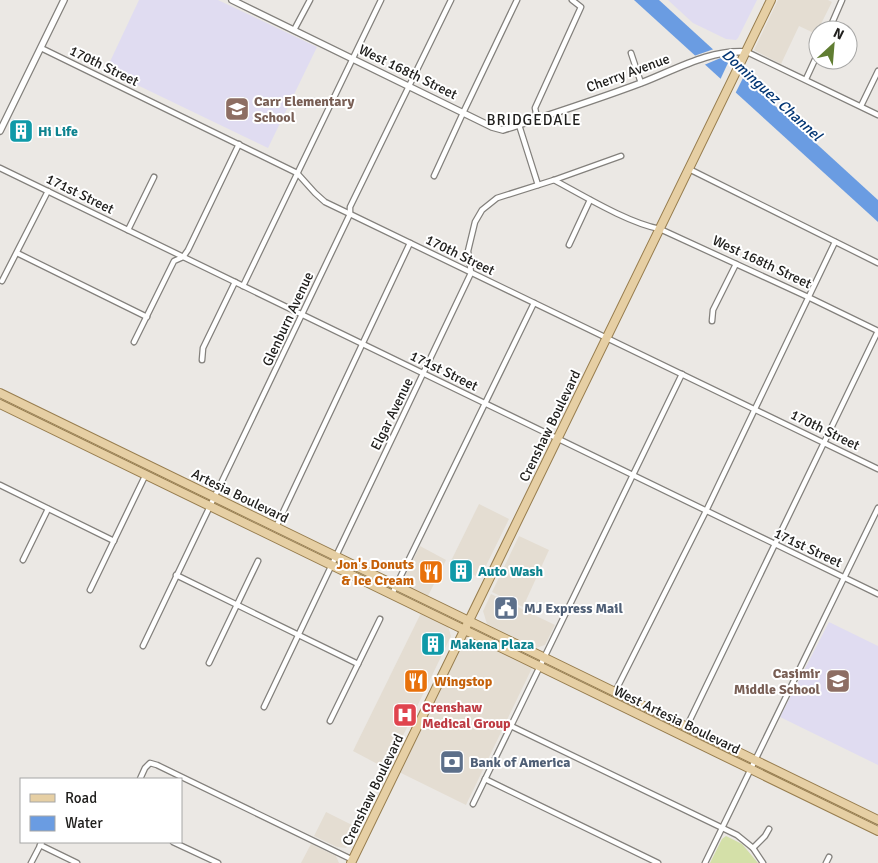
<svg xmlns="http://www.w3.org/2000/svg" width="878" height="863" font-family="Signika,sans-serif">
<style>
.built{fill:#e4ddd2}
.education{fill:#e0dcf1}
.green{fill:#d4e0a8}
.water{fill:#6a9ce2}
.pier{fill:#ebe8e4}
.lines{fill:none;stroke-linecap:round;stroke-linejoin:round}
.minor-casing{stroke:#83807c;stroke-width:7}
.tertiary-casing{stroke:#83807c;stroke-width:8}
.primary-casing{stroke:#977d4e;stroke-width:10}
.minor{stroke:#fff;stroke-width:4.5}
.tertiary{stroke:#fff;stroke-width:5.5}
.primary{stroke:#e6cfa4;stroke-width:8}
.labels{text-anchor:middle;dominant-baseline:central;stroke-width:4;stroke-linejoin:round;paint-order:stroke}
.street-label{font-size:14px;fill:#21201e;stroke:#fff}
.education-label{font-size:14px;font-weight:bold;fill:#785e54;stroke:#fff;text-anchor:start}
.culture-label{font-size:14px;font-weight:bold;fill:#0d838f;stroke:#fff;text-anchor:start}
.food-label{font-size:14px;font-weight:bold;fill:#c56008;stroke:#fff;text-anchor:end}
.service-label{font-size:14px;font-weight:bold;fill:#4e5e75;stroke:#fff;text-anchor:start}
.health-label{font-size:14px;font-weight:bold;fill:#be3a42;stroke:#fff;text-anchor:start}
.water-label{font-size:15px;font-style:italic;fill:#033674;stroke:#fff}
.neighbourhood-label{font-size:15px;letter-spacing:1px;fill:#21201e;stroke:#fff}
</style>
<rect width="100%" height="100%" fill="#ebe8e4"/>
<g class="built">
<polygon points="778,0 828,0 832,2 816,34 799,26 781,64 754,50"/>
<polygon points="479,504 509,519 480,578 450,563"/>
<polygon points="519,536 549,550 523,607 492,592"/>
<polygon points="420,546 446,560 428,596 410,587 406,574"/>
<polygon points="491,594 555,625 545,645 536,648 487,624 483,611"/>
<polygon points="421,613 448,626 451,636 387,769 353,751"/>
<polygon points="467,634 533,666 466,805 399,772"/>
<polygon points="326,812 358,828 350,844 346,848 337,847 314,836"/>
<polygon points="311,844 336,856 339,863 301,863"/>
</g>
<g class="education">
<polygon points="139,0 218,0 317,47 268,148 106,70"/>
<polygon points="668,0 757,0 738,38 736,40 726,39 693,23"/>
<polygon points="829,622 878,646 878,765 780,717"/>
</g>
<polygon class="green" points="726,836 742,844 758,863 710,863 722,839"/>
<polygon class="water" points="634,0 659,0 878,200 878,222"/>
<g class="pier">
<polygon points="714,49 723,57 704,65 694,56"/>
<polygon points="728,63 744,76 735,94 720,80"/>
</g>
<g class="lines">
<defs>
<g id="minor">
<polyline points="294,30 310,0"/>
<polyline points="829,30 842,0"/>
<polyline points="41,48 297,173 315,193 325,202 350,214 878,469"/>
<polyline points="747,52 878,115"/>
<polyline points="631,53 641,83"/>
<polyline points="806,79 818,53"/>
<polyline points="861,106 878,71"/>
<polyline points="537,118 535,108 581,7 572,0"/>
<polyline points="519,125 538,185"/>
<polyline points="0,168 878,594"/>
<polyline points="689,169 878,263"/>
<polyline points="434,176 463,113 517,0"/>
<path d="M554,180c30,16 74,43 106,49l148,68 70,34 -191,395"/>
<polyline points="128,230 154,177"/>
<polyline points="569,245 590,200"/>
<polyline points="17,253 147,317"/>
<polyline points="2,281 48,191"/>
<polyline points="243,286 381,0"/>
<polyline points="712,321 713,310 736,264"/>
<polyline points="134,342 174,261 183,257 188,250 239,144"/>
<polyline points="202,360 203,348 235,282"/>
<polyline points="0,485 114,541"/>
<polyline points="276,527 410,243"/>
<polyline points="23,560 48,509"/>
<polyline points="176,575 358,664"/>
<polyline points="90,590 146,474"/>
<polyline points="392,594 534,303"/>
<polyline points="143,646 350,214 350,207 451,0"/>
<polyline points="209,663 258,561"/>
<polyline points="615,692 706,511 835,242"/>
<polyline points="264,707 471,273 468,251 475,222 482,210 497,198 554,180 621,156"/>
<polyline points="330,721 380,619"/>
<polyline points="511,726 737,835 753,848 763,863"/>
<polyline points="140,779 145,768 150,763 157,765 353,860"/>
<polyline points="485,779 658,863"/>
<polyline points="473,804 682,374"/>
<polyline points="173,842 218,863"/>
<polyline points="40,845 77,863"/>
<polyline points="753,848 765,836 769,829"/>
<polyline points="31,863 42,842"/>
<polyline points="705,863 878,508"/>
<polyline points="826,863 829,857"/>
</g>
<g id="tertiary">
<path d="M232,0l260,127 11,3c46,-15 93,-30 138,-47 34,-13 69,-34 106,-31"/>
<polyline points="0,131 64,0"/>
</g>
<g id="primary">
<polyline points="0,393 878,820"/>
<polyline points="0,404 878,831"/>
<polyline points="351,863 771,0"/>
</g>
</defs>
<use href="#minor" class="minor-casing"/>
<use href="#tertiary" class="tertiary-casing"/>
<use href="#primary" class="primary-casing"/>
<use href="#minor" class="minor"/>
<use href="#tertiary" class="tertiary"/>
<use href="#primary" class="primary"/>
</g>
<defs>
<symbol id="school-square" viewBox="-11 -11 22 22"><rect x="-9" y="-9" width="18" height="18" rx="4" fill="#8d6e63" stroke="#fff"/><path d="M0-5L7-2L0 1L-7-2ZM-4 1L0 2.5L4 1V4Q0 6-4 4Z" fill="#fff"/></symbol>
<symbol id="building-square" viewBox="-11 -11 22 22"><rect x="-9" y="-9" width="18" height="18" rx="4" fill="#0f9aa8" stroke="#fff"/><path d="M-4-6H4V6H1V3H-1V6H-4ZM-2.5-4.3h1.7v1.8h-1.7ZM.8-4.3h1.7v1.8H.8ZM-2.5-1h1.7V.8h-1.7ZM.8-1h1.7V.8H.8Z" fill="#fff"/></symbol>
<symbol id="restaurant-square" viewBox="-11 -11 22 22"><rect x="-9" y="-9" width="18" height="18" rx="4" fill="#e8710a" stroke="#fff"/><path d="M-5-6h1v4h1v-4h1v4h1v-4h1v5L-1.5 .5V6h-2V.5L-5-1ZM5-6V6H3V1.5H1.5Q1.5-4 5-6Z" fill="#fff"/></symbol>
<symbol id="civic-square" viewBox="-11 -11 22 22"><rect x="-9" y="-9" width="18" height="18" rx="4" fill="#5c6f8a" stroke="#fff"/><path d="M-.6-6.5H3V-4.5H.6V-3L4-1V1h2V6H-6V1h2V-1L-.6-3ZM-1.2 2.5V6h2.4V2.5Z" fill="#fff"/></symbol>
<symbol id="hospital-square" viewBox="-11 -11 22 22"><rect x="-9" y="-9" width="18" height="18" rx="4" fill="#e0444e" stroke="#fff"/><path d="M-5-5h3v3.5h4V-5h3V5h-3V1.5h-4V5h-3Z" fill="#fff"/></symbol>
<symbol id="bank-square" viewBox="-11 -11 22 22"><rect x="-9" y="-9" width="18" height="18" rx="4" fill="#5c6f8a" stroke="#fff"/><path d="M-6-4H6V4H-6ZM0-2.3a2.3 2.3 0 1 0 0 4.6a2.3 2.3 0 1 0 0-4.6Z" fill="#fff"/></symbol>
</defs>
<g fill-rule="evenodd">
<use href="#school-square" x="223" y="95" width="28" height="28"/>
<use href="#building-square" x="7" y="117" width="28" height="28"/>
<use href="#building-square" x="447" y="557" width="28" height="28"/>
<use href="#restaurant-square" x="417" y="558" width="28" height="28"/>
<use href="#civic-square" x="492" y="594" width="28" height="28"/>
<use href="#building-square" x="419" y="630" width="28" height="28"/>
<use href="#restaurant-square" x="402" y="667" width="28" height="28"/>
<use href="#school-square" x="824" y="667" width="28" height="28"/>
<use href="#hospital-square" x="391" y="701" width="28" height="28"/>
<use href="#bank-square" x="438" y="748" width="28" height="28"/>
</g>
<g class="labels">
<g class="street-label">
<text transform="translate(104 66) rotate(26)">170th Street</text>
<text transform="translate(408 72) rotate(26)">West 168th Street</text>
<text transform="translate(628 73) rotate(-20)">Cherry Avenue</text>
<text transform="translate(80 194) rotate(26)">171st Street</text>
<text transform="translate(460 255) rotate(26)">170th Street</text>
<text transform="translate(762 262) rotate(25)">West 168th Street</text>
<text transform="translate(288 319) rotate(-65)">Glenburn Avenue</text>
<text transform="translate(444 371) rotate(26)">171st Street</text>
<text transform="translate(392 414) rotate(-64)">Elgar Avenue</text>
<text transform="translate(550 426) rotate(-64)">Crenshaw Boulevard</text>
<text transform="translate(825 430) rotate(26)">170th Street</text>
<text transform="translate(240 496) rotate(26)">Artesia Boulevard</text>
<text transform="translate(808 548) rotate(25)">171st Street</text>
<text transform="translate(677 720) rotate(26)">West Artesia Boulevard</text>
<text transform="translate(373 790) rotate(-64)">Crenshaw Boulevard</text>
</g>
<g class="education-label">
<text x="254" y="101">Carr Elementary<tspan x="254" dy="16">School</tspan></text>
<text x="820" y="673" text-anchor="end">Casimir<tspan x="820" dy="16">Middle School</tspan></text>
</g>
<g class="culture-label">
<text x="38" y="131">Hi Life</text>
<text x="478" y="571">Auto Wash</text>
<text x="450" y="644">Makena Plaza</text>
</g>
<g class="food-label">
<text x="414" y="564">Jon's Donuts<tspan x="414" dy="16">&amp; Ice Cream</tspan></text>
<text x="434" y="681" text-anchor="start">Wingstop</text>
</g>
<g class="service-label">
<text x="524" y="608">MJ Express Mail</text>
<text x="470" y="762">Bank of America</text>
</g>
<g class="health-label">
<text x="422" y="707">Crenshaw<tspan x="422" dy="16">Medical Group</tspan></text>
</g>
<g class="water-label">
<text transform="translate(772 95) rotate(42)">Dominguez Channel</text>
</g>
<g class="neighbourhood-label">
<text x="534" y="120">BRIDGEDALE</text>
</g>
</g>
<rect x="20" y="778" width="162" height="65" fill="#ffffff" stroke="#a6a6a5"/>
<rect x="30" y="794" width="25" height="8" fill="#e6cfa4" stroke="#a6a6a5"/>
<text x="65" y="803" font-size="15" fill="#21201e">Road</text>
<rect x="30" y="816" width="25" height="15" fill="#6a9ce2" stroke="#a6a6a5"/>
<text x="65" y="828" font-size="15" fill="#21201e">Water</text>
<g transform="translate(833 45) rotate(26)"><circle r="24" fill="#ffffff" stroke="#a6a6a5"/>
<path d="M0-4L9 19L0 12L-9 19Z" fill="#607d32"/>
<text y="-8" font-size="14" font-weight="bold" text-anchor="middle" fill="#21201e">N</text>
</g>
</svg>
